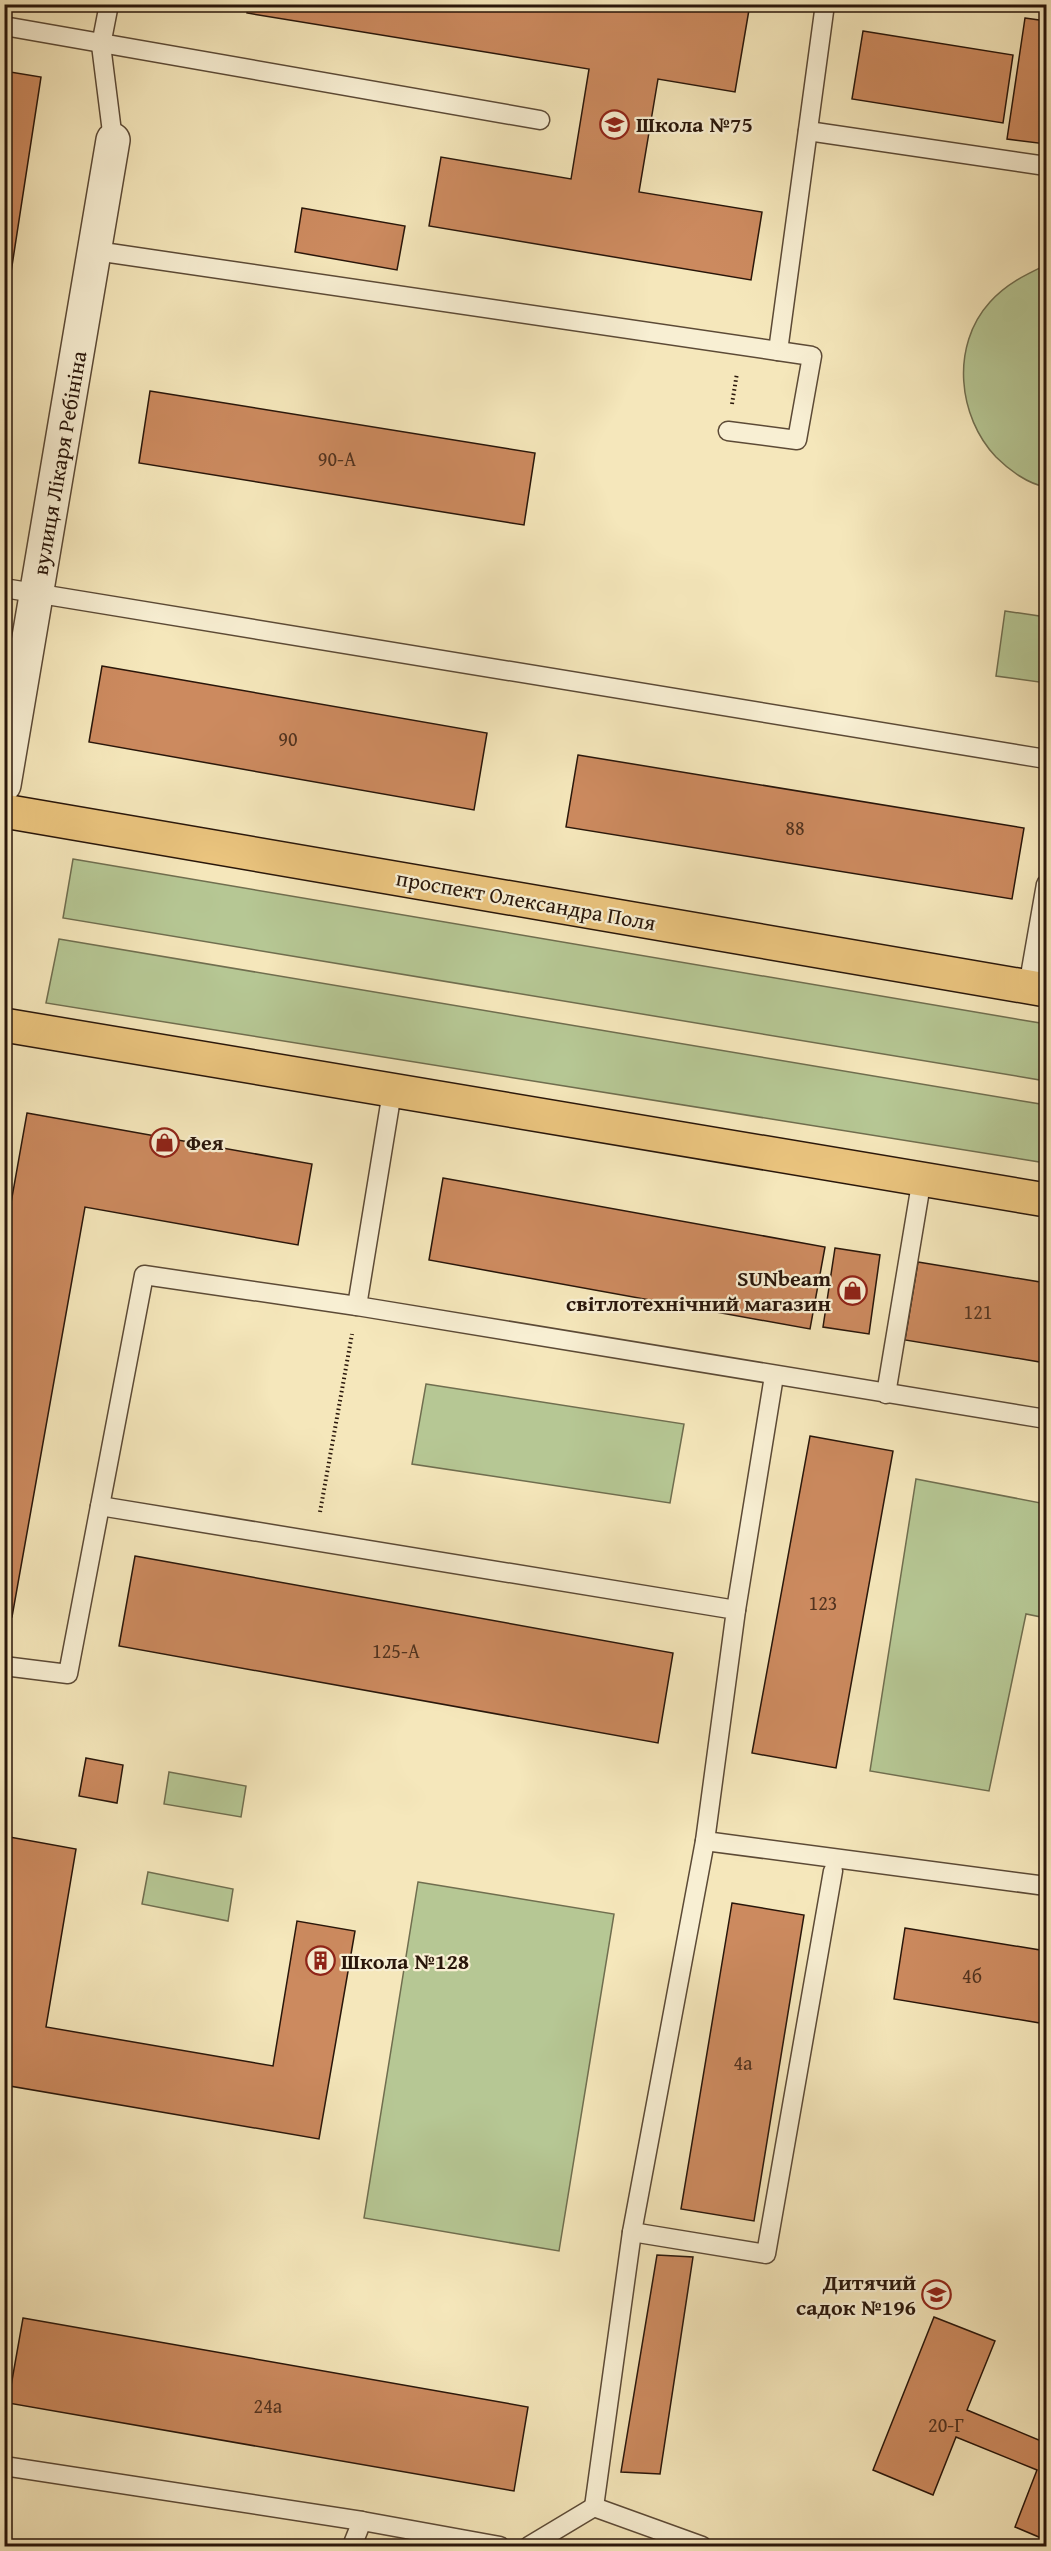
<svg xmlns="http://www.w3.org/2000/svg" width="1051" height="2551" font-family="'Gentium Book Plus',serif">
<style>
.green{fill:#b6c794;stroke:#706e4f;stroke-width:1.5}
.building{fill:#cc8a5f;stroke:#29160a;stroke-width:1.5}
.lines{fill:none;stroke-linecap:round;stroke-linejoin:round}
.lane-casing{stroke:#5c4a36;stroke-width:21}
.street-casing{stroke:#5c4a36;stroke-width:36}
.primary-casing{stroke:#29160a;stroke-width:36}
.path{stroke:#29160a;stroke-width:4;stroke-dasharray:1.5 3;stroke-linecap:butt}
.lane{stroke:#f8efd3;stroke-width:18}
.street{stroke:#f8efd3;stroke-width:33}
.primary{stroke:#eac47e;stroke-width:33}
.labels{text-anchor:middle;dominant-baseline:central;stroke-width:4.5;stroke-linejoin:round;paint-order:stroke}
.number-label{font-size:20px;fill:#52331f}
.poi-label{font-size:22px;font-weight:bold;fill:#29160a;stroke:#f8efd3;text-anchor:start}
.street-label{font-size:22px;fill:#29160a;stroke:#f8efd3}
</style>
<rect width="100%" height="100%" fill="#f5e7bb"/>
<filter id="stains"><feTurbulence type="fractalNoise" baseFrequency=".00333" numOctaves="4"/><feColorMatrix values="0 0 0 0 .2 0 0 0 0 .09 0 0 0 0 .02 0 0 0 .5 -.17"/></filter>
<radialGradient id="worn" r=".72"><stop offset=".6" stop-color="#630" stop-opacity="0"/><stop offset="1" stop-color="#630" stop-opacity=".3"/></radialGradient>
<g class="green">
<path d="M1046,265v222c-18,-3 -37,-17 -50,-30 -38,-40 -46,-111 -6,-155 16,-18 35,-27 56,-37z"/>
<polygon points="1005,611 1046,617 1046,683 996,676"/>
<polygon points="73,859 1046,1024 1046,1081 63,918"/>
<polygon points="59,939 1046,1105 1046,1163 46,1003"/>
<polygon points="426,1384 684,1424 670,1503 412,1464"/>
<polygon points="916,1479 1046,1504 1046,1618 1026,1614 989,1791 870,1771"/>
<polygon points="169,1772 246,1786 241,1817 164,1804"/>
<polygon points="148,1872 233,1889 228,1921 142,1904"/>
<polygon points="418,1882 614,1914 559,2251 364,2218"/>
</g>
<g class="building">
<polygon points="249,4 750,4 735,92 658,79 639,192 762,212 751,280 429,226 441,157 571,179 589,69 247,13"/>
<polygon points="1025,18 1046,21 1046,144 1007,139"/>
<polygon points="863,31 1013,55 1003,123 852,99"/>
<polygon points="4,71 41,77 4,318"/>
<polygon points="302,208 405,226 397,270 295,252"/>
<polygon points="150,391 535,453 524,525 139,463"/>
<polygon points="102,666 487,733 474,810 89,742"/>
<polygon points="578,755 1024,828 1012,899 566,827"/>
<polygon points="27,1113 312,1164 298,1245 85,1207 12,1617 4,1616 4,1242"/>
<polygon points="443,1178 825,1247 810,1329 429,1260"/>
<polygon points="835,1248 880,1255 869,1334 823,1327"/>
<polygon points="918,1262 1046,1283 1046,1363 905,1340"/>
<polygon points="810,1436 893,1451 836,1768 752,1753"/>
<polygon points="135,1556 673,1653 658,1743 119,1646"/>
<polygon points="86,1758 123,1765 117,1803 79,1796"/>
<polygon points="4,1836 76,1849 46,2027 273,2066 297,1921 355,1931 319,2139 4,2085"/>
<polygon points="732,1903 804,1915 754,2221 681,2209"/>
<polygon points="905,1928 1046,1951 1046,2024 894,1999"/>
<polygon points="657,2255 693,2257 660,2474 621,2472"/>
<polygon points="934,2317 995,2341 967,2410 1046,2443 1046,2540 1015,2527 1037,2470 956,2437 933,2495 873,2470"/>
<polygon points="23,2318 528,2407 514,2491 8,2403"/>
</g>
<g class="lines">
<defs>
<g id="lane">
<polyline points="109,4 101,45 113,140"/>
<polyline points="4,26 540,120"/>
<polyline points="808,131 1046,166"/>
<polyline points="96,251 778,351 825,4"/>
<polyline points="728,431 797,440 812,356 778,351"/>
<polyline points="4,588 1046,759"/>
<polyline points="1028,987 1046,884"/>
<polyline points="357,1306 1046,1419"/>
<polyline points="886,1394 922,1178"/>
<polyline points="100,1506 736,1610 705,1841 1046,1886"/>
<polyline points="736,1610 774,1376"/>
<polyline points="4,1666 68,1674 144,1275 357,1306 392,1092"/>
<polyline points="632,2232 766,2254 833,1871"/>
<polyline points="4,2466 362,2521 500,2546"/>
<polyline points="594,2507 632,2232 705,1841"/>
<polyline points="352,2546 362,2521"/>
<polyline points="529,2546 594,2507 702,2546"/>
</g>
<polyline id="street" points="4,785 113,140"/>
<g id="primary">
<polyline points="4,811 1046,990"/>
<polyline points="4,1025 1046,1200"/>
</g>
</defs>
<use href="#lane" class="lane-casing"/>
<use href="#street" class="street-casing"/>
<use href="#primary" class="primary-casing"/>
<g class="path">
<polyline points="732,404 737,373"/>
<polyline points="320,1512 352,1334"/>
</g>
<use href="#lane" class="lane"/>
<use href="#street" class="street"/>
<use href="#primary" class="primary"/>
</g>
<defs>
<symbol id="school-ring" viewBox="-11 -11 22 22"><circle r="9.5" fill="#f8efd3" stroke="#8f2418" stroke-width="1.5"/><path d="M0-5L7-2L0 1L-7-2ZM-4 1L0 2.5L4 1V4Q0 6-4 4Z" fill="#8f2418"/></symbol>
<symbol id="shop-ring" viewBox="-11 -11 22 22"><circle r="9.5" fill="#f8efd3" stroke="#8f2418" stroke-width="1.5"/><path d="M-5-2.5h2.3a2.7 3.5 0 0 1 5.4 0H5L5.5 6h-11ZM-1.5-2.5h3a1.5 2.3 0 0 0-3 0Z" fill="#8f2418"/></symbol>
<symbol id="building-ring" viewBox="-11 -11 22 22"><circle r="9.5" fill="#f8efd3" stroke="#8f2418" stroke-width="1.5"/><path d="M-4-6H4V6H1V3H-1V6H-4ZM-2.5-4.3h1.7v1.8h-1.7ZM.8-4.3h1.7v1.8H.8ZM-2.5-1h1.7V.8h-1.7ZM.8-1h1.7V.8H.8Z" fill="#8f2418"/></symbol>
</defs>
<g fill-rule="evenodd">
<use href="#school-ring" x="598" y="108" width="33" height="33"/>
<use href="#shop-ring" x="148" y="1126" width="33" height="33"/>
<use href="#shop-ring" x="836" y="1274" width="33" height="33"/>
<use href="#building-ring" x="304" y="1944" width="33" height="33"/>
<use href="#school-ring" x="920" y="2278" width="33" height="33"/>
</g>
<g class="labels">
<g class="number-label">
<text x="337" y="458">90-А</text>
<text x="288" y="738">90</text>
<text x="795" y="827">88</text>
<text x="978" y="1311">121</text>
<text x="823" y="1602">123</text>
<text x="396" y="1650">125-А</text>
<text x="972" y="1975">4б</text>
<text x="743" y="2062">4а</text>
<text x="268" y="2405">24а</text>
<text x="946" y="2424">20-Г</text>
</g>
<g class="poi-label">
<text x="636" y="124">Школа №75</text>
<text x="186" y="1142">Фея</text>
<text x="831" y="1278" text-anchor="end">SUNbeam<tspan x="831" dy="25">світлотехнічний магазин</tspan></text>
<text x="341" y="1961">Школа №128</text>
<text x="916" y="2282" text-anchor="end">Дитячий<tspan x="916" dy="25">садок №196</tspan></text>
</g>
<g class="street-label">
<text transform="translate(59 463) rotate(-80)">вулиця Лікаря Ребініна</text>
<text transform="translate(526 900) rotate(10)">проспект Олександра Поля</text>
</g>
</g>
<rect width="1051" height="2551" fill="none" stroke="#f5e7bb" stroke-width="24"/>
<rect x="6" y="6" width="1039" height="2539" fill="none" stroke="#29160a" stroke-width="3"/>
<rect x="12" y="12" width="1027" height="2527" fill="none" stroke="#29160a" stroke-width="1.5"/>
<rect width="100%" height="100%" filter="url(#stains)"/>
<rect width="100%" height="100%" fill="url(#worn)"/>
</svg>
